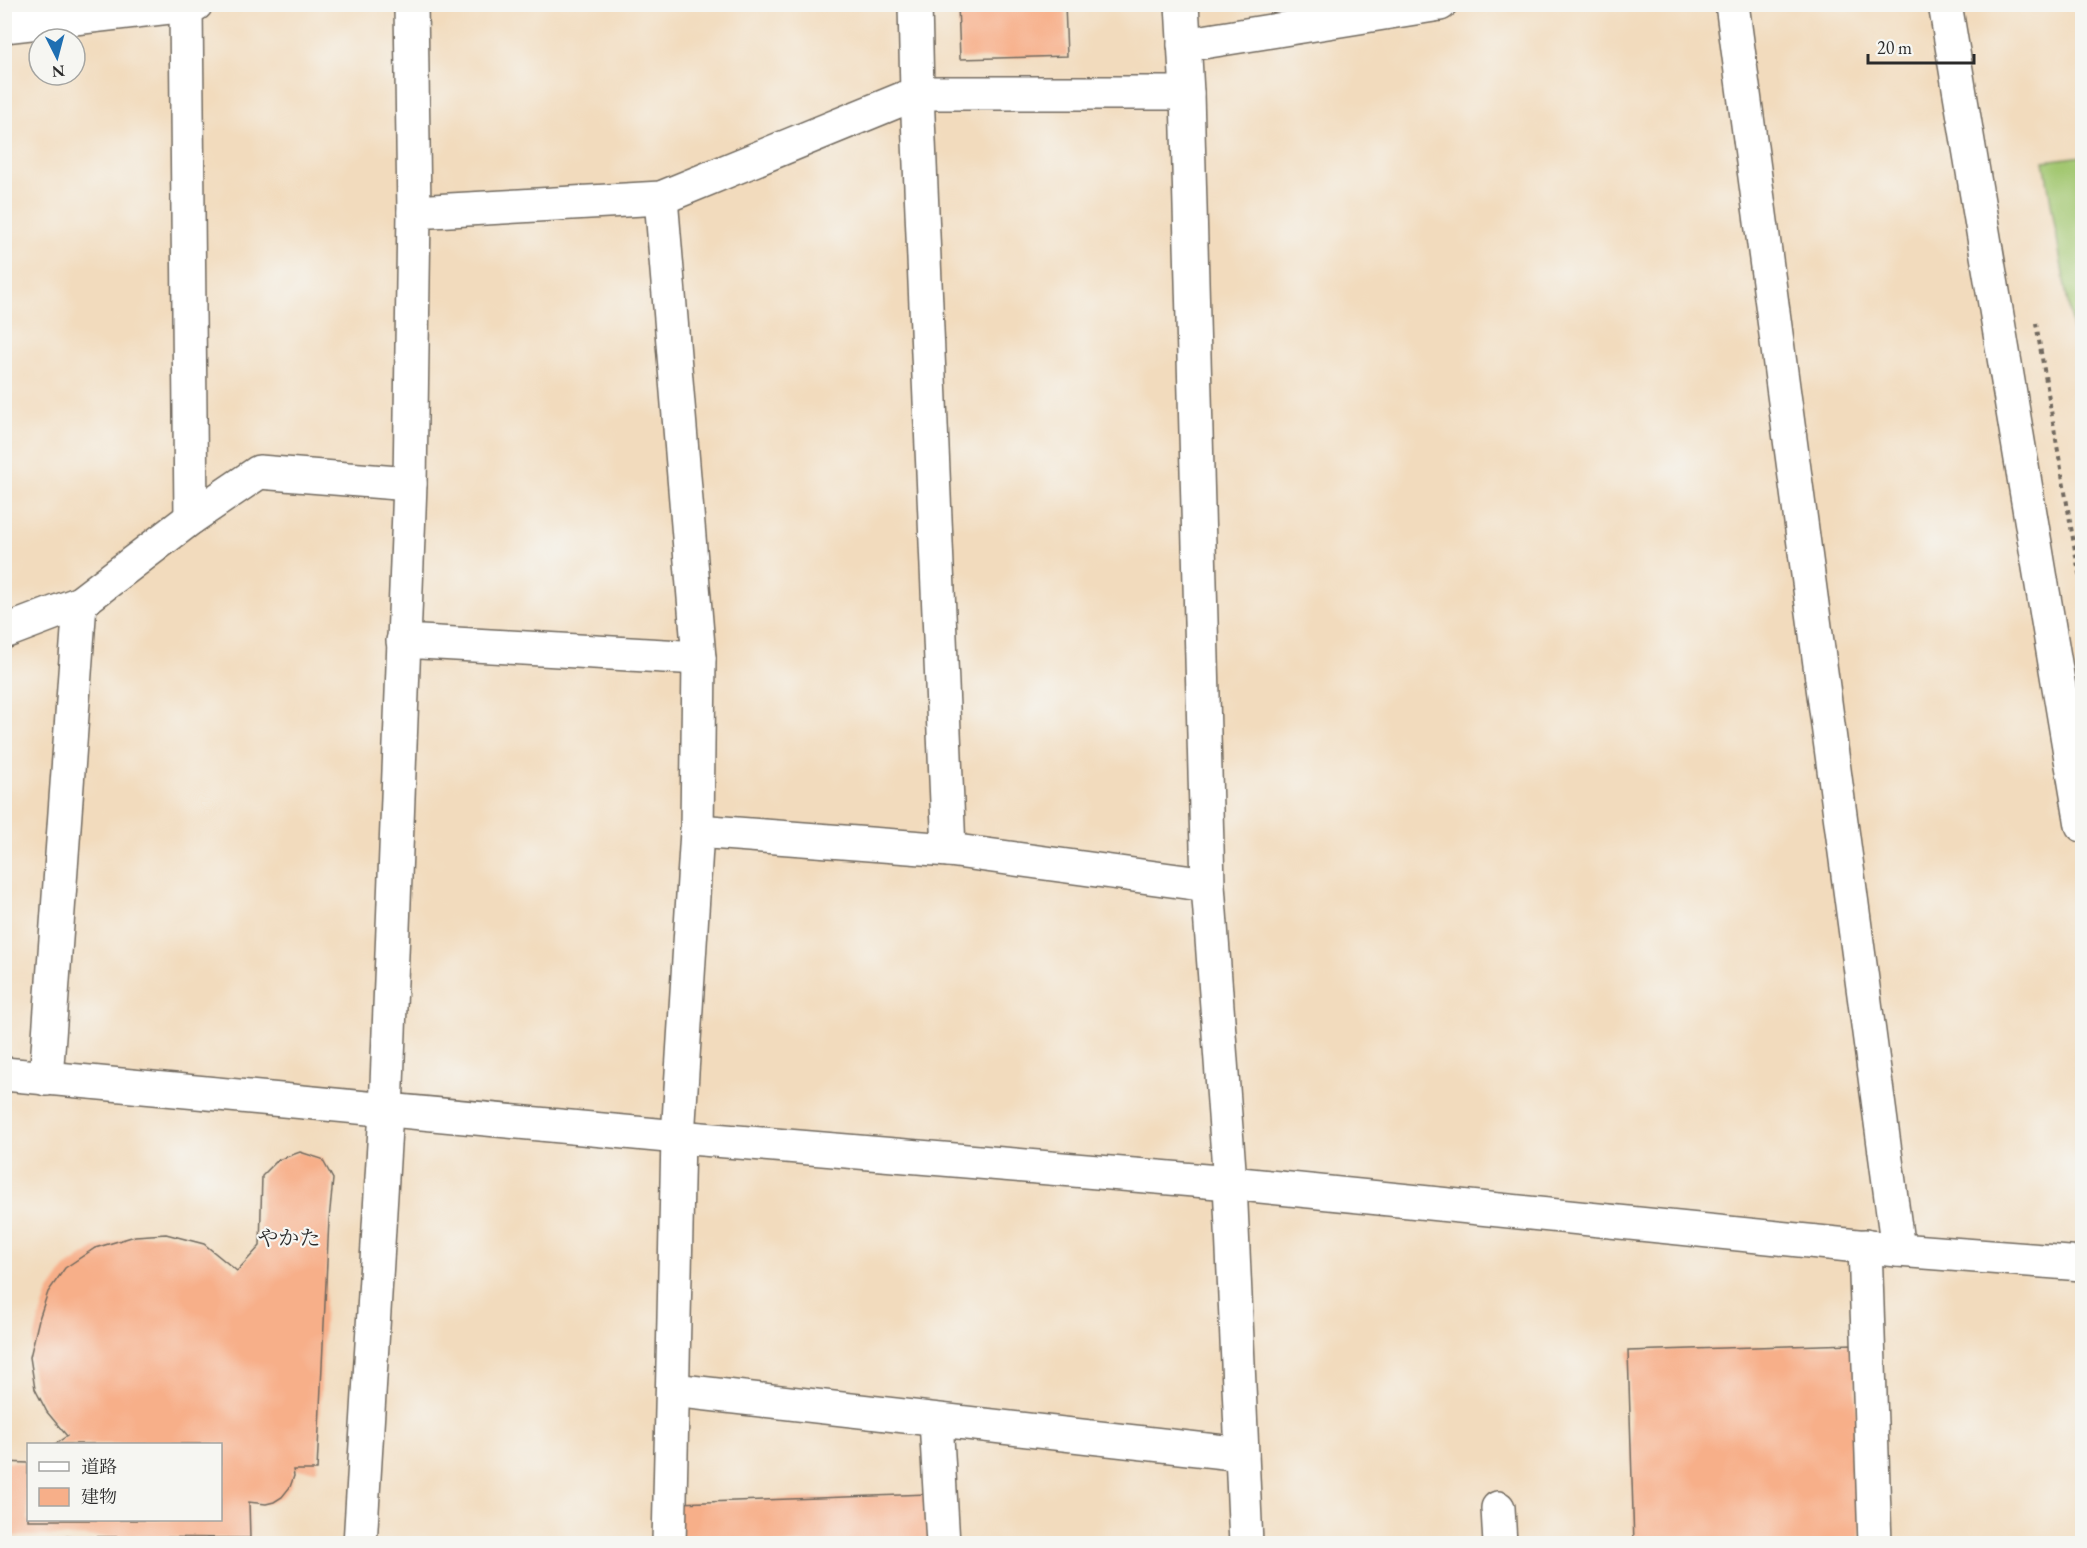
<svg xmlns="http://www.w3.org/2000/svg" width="2087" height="1548" font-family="'EB Garamond','Noto Serif JP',serif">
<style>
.green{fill:#a3c771;stroke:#67794e;stroke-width:1.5}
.building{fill:#f7af89}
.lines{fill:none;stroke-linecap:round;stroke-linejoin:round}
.minor-casing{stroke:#71695e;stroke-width:36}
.path{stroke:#71695e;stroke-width:4;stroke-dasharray:4.5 4.5;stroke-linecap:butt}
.minor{stroke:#fff;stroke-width:33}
.labels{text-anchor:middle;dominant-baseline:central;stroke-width:4.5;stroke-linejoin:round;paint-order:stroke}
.neighbourhood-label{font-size:21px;fill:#2b2b2b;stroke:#f6f6f2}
</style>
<rect width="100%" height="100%" fill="#f6f6f2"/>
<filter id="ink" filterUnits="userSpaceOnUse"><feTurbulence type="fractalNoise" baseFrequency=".0167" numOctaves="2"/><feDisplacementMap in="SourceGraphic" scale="12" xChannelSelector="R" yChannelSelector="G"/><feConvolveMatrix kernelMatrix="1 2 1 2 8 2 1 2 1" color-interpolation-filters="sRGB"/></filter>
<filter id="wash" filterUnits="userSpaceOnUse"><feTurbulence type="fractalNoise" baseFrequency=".008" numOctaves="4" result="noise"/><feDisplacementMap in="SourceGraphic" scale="24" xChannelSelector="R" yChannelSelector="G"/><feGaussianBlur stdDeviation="1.35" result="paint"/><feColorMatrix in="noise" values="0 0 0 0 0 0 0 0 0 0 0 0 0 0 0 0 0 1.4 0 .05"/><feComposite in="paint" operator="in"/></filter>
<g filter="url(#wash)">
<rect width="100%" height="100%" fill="#f2dbbd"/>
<polygon class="green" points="2082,156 2082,387 2044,161"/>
<g id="blocks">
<g class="building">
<polygon points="958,4 1065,4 1067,56 960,59"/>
<polygon points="300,1152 322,1159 333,1179 329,1220 317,1470 293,1470 294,1476 290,1487 282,1497 274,1502 266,1504 249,1502 250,1538 4,1536 4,1462 28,1463 28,1520 220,1520 220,1444 55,1444 67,1436 47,1412 35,1389 30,1357 39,1319 48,1292 65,1268 95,1248 135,1236 166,1234 204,1244 237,1271 260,1246 262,1176 278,1160"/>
<polygon points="1854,1344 1861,1544 1634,1544 1628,1351"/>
<polygon points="928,1494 930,1544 678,1544 677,1503"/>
</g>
</g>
</g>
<g filter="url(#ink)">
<use href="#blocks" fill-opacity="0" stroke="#71695e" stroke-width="1.5"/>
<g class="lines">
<defs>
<g id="minor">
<polyline points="915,4 917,93 949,850"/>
<polyline points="1182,4 1187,93 1208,885 1230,1183 1246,1544"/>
<polyline points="1732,4 1898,1250"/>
<polyline points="1945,4 2082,825"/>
<polyline points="186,7 191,518"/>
<polyline points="4,26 196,4"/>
<polyline points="1184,45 1440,4"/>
<polyline points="661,198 699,658 697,831 678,1137 669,1544"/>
<polyline points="414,212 661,198 917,93 1187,93"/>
<polyline points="4,632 80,603 191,518 259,472 410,484"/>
<polyline points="403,641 699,658"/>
<polyline points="697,831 949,850 1208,885"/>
<polyline points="4,1074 678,1137 1230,1183 1898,1250 2082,1264"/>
<polyline points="46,1079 80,603"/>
<polyline points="1865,1246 1875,1544"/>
<polyline points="673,1390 1242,1454"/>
<polyline points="936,1420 943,1544"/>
<polyline points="1498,1508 1500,1544"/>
<polyline points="360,1544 386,1111 410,484 414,212 411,4"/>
</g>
</defs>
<use href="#minor" class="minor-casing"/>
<polyline class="path" points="2036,323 2082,591"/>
<use href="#minor" class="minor"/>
</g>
</g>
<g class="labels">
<g class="neighbourhood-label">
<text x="289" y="1237">やかた</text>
</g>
</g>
<rect width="2087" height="1548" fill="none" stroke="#f6f6f2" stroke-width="24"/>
<rect x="27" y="1443" width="195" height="78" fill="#f6f6f2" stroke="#a5a5a2" stroke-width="1.5"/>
<rect x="39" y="1462" width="30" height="9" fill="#ffffff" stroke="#a5a5a2" stroke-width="1.5"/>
<text x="81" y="1473" font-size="18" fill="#2b2b2b">道路</text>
<rect x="39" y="1488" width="30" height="18" fill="#f7af89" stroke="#a5a5a2" stroke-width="1.5"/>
<text x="81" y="1503" font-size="18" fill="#2b2b2b">建物</text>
<g transform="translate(57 57) rotate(174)"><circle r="28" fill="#f6f6f2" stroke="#a5a5a2" stroke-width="1.5"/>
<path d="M0-4.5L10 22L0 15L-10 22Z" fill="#1f6fb2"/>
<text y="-9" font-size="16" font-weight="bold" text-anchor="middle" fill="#2b2b2b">N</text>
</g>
<path d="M1868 54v9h106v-9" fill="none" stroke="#2b2b2b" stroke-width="3"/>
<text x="1877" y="54" font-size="18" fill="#2b2b2b" stroke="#f6f6f2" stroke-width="4.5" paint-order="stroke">20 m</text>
</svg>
